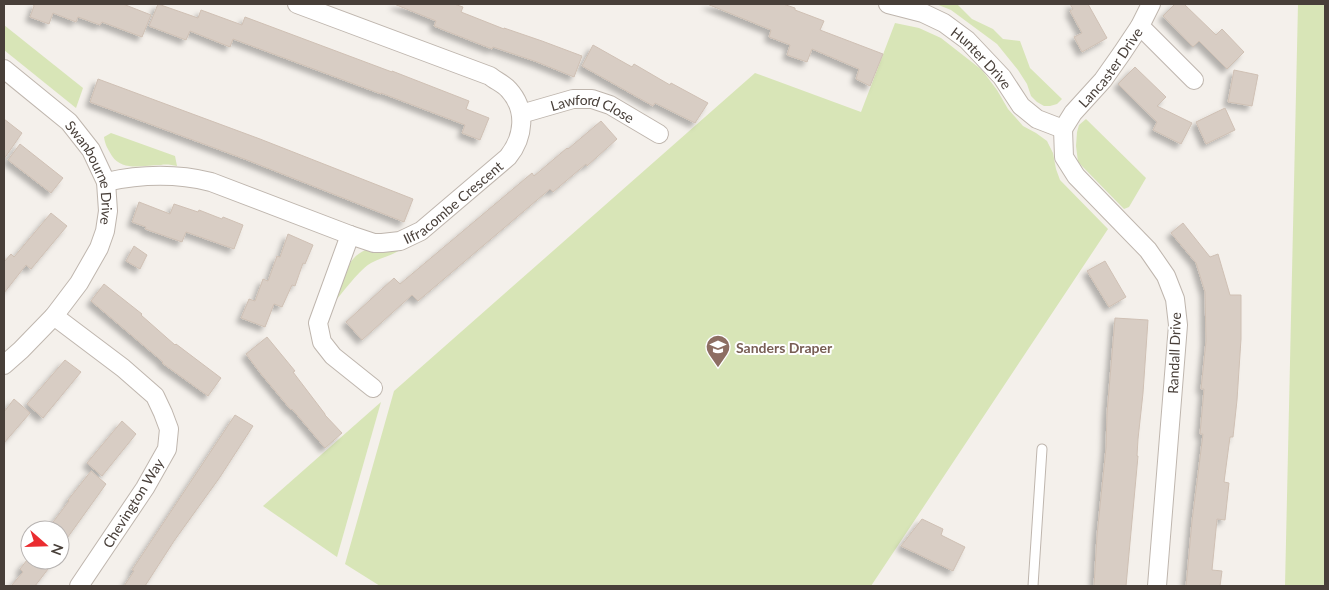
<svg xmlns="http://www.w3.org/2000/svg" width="1329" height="590" font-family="Lato,sans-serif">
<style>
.green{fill:#d8e5b7}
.building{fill:#d8cdc4;stroke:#cfc0b4;filter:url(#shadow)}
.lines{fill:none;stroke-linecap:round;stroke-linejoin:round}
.service-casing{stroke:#bfb6ae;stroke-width:11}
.minor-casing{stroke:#bfb6ae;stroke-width:20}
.service{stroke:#fff;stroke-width:9}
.minor{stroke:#fff;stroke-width:18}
.labels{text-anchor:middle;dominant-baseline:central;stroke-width:4;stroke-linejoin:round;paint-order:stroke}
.street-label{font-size:14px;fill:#483f39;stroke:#fff}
.education-label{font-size:14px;font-weight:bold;fill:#785e54;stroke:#fff;text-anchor:start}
</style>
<defs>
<filter id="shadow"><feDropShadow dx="-4.5" dy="4.5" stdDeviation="2.5" flood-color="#0004"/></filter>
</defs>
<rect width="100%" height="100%" fill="#f4f0eb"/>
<g class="green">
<polygon points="936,4 957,4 972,19 993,29 1003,39 1020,41 1030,68 1062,99 1057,104 1050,106 1044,106 1037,102 1031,96 1027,84 1018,70 997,44 951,10"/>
<polygon points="1298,4 1325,4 1325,586 1285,586"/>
<polygon points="895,23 919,28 941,38 982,70 997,90 1008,109 1023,126 1036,133 1047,141 1053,153 1056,169 1060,180 1108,229 871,586 380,586 345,564 394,391 755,73 861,112"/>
<polygon points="4,25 83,88 76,108 4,50"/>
<polygon points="1086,119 1146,178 1129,207 1124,209 1078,162 1076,146 1077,132 1079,125"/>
<path d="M111,133l64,23 2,10c-5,-1 -11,-2 -16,-1 -17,0 -38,7 -49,-9 -4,-7 -7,-11 -8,-19z"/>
<path d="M393,247l7,3c-9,6 -20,8 -29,13 -10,5 -29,30 -37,40 6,-19 13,-49 35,-54 8,-2 17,-2 24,-2z"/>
<polygon points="381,402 337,557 263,506"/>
</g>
<g class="building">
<polygon points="33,4 123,4 151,15 142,37 102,22 100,25 78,17 76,22 53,13 49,24 30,17 34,6"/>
<polygon points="158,4 198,18 201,10 242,25 245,17 392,72 392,71 469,101 466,109 489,118 480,140 462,133 465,125 381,93 381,94 233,39 230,47 190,31 186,40 149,26"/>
<polygon points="394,4 454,4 463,7 461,12 504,29 504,28 542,41 582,56 574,77 537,62 493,47 492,49 446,31 434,26 436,21"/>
<polygon points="707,4 783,4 795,8 795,10 824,21 820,30 883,54 870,86 856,79 859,69 812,49 807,62 787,55 790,45 769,37 771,30"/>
<polygon points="1070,4 1088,4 1107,38 1082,52 1074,37 1082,33 1070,11 1073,9"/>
<polygon points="1175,4 1184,4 1216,35 1222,29 1244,52 1227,69 1199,41 1193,47 1163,16"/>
<polygon points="593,45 632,67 634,64 670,85 671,83 708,103 695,123 655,103 653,106 582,66"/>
<polygon points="1135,67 1166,97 1157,106 1192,123 1181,144 1153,130 1157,122 1118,84"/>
<polygon points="1234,70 1258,75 1252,106 1228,102"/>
<polygon points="98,79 260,139 413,199 404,222 247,160 90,102"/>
<polygon points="1225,108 1235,130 1206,144 1196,122"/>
<polygon points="4,119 22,133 4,159"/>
<polygon points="601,121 617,139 587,166 586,164 553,192 550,189 418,301 412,295 362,340 346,322 394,278 400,284 532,173 534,176 567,148 568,149"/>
<polygon points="20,144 63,178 51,193 8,160"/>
<polygon points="139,202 170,214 174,204 198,212 199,210 222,219 223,217 243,225 234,249 186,232 182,242 145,229 146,227 132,222"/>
<polygon points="51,213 67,226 31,269 26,265 4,293 4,262 11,254 14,257"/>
<polygon points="1183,223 1210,257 1218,254 1230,295 1241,295 1241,339 1237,400 1233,437 1230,437 1224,482 1229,483 1225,520 1217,519 1212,570 1222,571 1220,586 1186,586 1192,521 1203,434 1200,434 1204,389 1201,389 1206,341 1205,292 1196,263 1171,233"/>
<polygon points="288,234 313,245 305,264 303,263 295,286 292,285 282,307 274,304 265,327 241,318 249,299 255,301 263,279 268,281 277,256 280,257"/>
<polygon points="134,246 147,255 140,269 126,261"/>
<polygon points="1105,261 1126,297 1109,307 1087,271"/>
<polygon points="104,284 142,314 141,315 175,345 176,344 221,378 208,396 162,363 163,362 91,301"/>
<polygon points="1115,318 1148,320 1143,393 1138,439 1137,456 1138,456 1126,586 1094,586 1097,535 1106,448 1107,413"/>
<polygon points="267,337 295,371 293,372 325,414 325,415 342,433 325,448 292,409 291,410 261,374 246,354"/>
<polygon points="65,360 81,372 43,418 27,404"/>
<polygon points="14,399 30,413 4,443 4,412"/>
<polygon points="235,415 253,426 220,477 174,541 145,586 124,586 134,571 132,570"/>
<polygon points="122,421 136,434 102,476 87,463"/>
<polygon points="91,471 106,484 60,548 60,530 47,530 69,501 68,500"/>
<polygon points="922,519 943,529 941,535 965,547 953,571 901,546"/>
<polygon points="27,560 55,560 35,586 11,586 23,572 20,569"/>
</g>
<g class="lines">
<defs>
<polyline id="service" points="1033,586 1042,449"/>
<g id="minor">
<path id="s1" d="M888,4l35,9 21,10 23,17 35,37 19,29 16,13 26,10"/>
<polyline points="1140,26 1194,80"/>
<path id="s2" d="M4,69l65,53 22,28 15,32 2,29 -3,20 -6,17 -20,35 -25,33 -33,34 -17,15"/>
<path id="s3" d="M521,114l52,-15h19l18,6 49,29"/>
<polyline points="1063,129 1064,157 1076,176 1148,250 1166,276 1175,299 1178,325 1157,586"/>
<path id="s4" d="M1063,129l10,-16 30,-33 19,-27 18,-27 11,-22"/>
<path id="s5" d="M106,182c36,-8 69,-9 105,0l139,53 24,8h8l18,-2 21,-10 87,-74c16,-20 19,-47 1,-67 -5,-6 -13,-9 -19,-14l-193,-72"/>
<polyline points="350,235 318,323 322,342 333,356 373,388"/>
<polyline points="54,316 123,368 155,396 163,413 169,429 167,449 145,488 79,586"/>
</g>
</defs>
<use href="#service" class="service-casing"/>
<use href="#minor" class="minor-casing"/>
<use href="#service" class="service"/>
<use href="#minor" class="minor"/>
</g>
<defs>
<symbol id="school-pin" viewBox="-11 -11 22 30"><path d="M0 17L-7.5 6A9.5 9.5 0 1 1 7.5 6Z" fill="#8d6e63" stroke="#fff"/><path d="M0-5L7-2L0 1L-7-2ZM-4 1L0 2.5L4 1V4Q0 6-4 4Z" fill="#fff"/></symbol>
</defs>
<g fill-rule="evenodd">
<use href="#school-pin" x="704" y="333" width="28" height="38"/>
</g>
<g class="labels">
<g class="street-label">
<text stroke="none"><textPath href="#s1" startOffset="111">Hunter Drive</textPath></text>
<text stroke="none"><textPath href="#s4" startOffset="78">Lancaster Drive</textPath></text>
<text stroke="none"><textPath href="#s3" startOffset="75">Lawford Close</textPath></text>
<text stroke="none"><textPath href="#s2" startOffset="141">Swanbourne Drive</textPath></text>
<text stroke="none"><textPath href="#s5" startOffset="372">Ilfracombe Crescent</textPath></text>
<text transform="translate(1174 353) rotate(-88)">Randall Drive</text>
<text transform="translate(133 503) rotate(-58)">Chevington Way</text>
</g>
<g class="education-label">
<text x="736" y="347">Sanders Draper</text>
</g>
</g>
<rect width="1329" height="590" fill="none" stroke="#483f39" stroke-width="10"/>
<g transform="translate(45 545) rotate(110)"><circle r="24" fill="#ffffff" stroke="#b6b2b0"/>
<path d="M0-4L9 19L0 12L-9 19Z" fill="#ea2c30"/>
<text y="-8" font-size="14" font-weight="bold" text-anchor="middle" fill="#483f39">N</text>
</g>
</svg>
